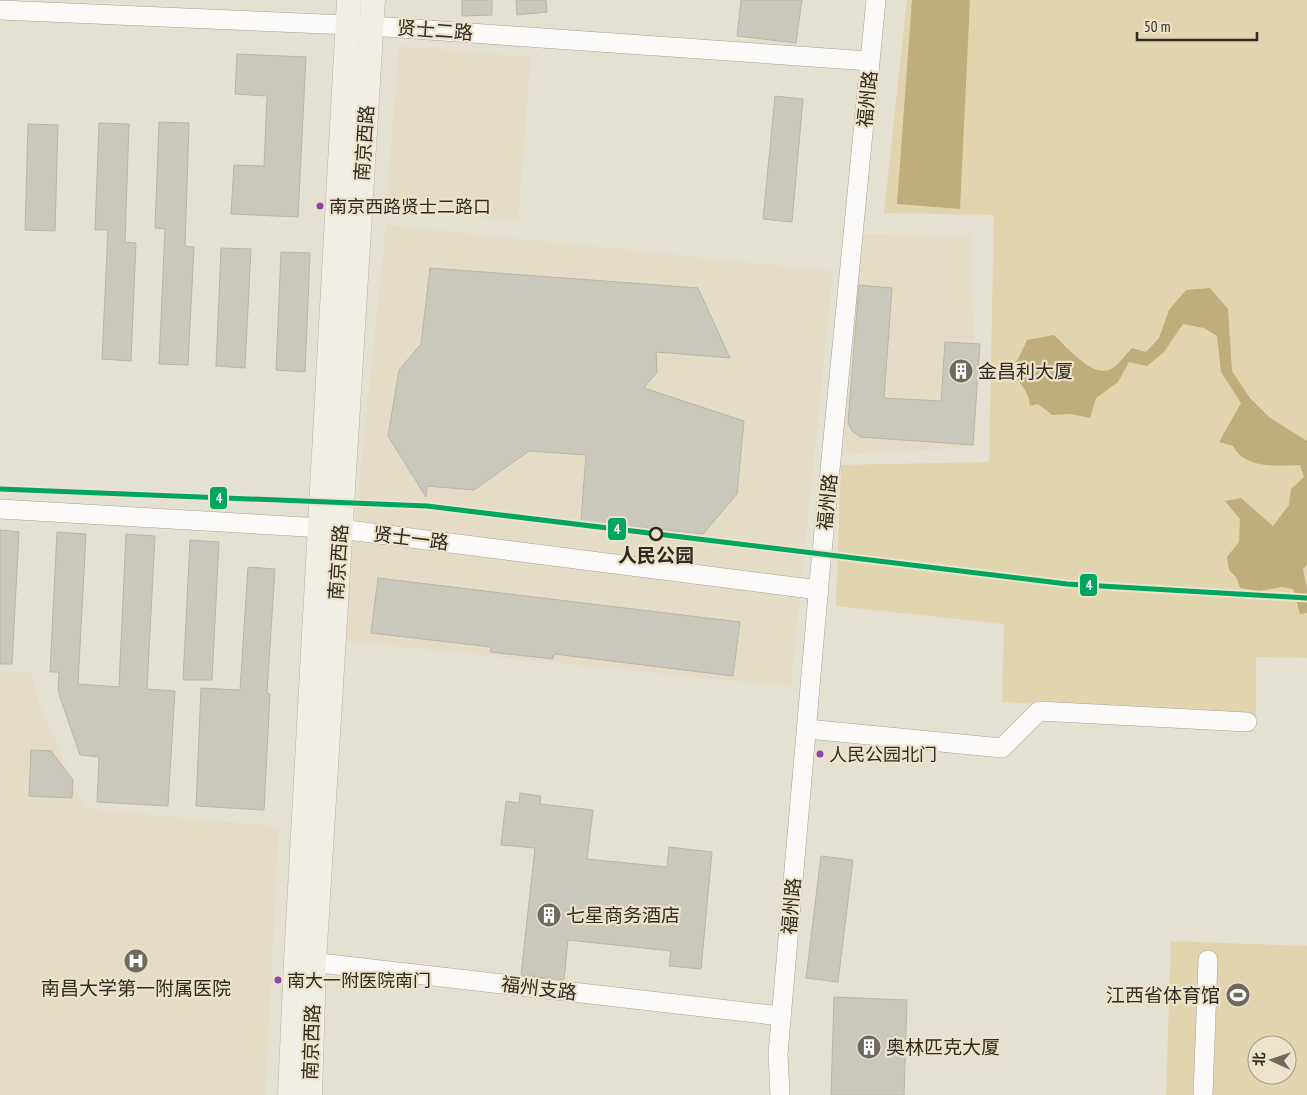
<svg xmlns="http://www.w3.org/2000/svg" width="1307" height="1095" font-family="'PT Sans Narrow','Noto Sans SC',sans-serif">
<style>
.built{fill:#e4dcc4}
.green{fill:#e1d5b0;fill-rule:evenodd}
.water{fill:#bfae7c}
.building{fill:#cac7bc;stroke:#b9b5aa}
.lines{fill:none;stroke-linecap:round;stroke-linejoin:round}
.minor-casing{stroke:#a5a197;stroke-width:20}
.major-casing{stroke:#b9b3a2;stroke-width:25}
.minor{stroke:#fbfaf8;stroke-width:19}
.major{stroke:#f1eee6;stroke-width:24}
.metro-1-casing{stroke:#ece3ca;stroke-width:9}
.metro-1{stroke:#00a560;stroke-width:5}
.bus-dot{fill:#8e44ad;stroke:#ece3ca;stroke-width:2}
.stop-dot{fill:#ece3ca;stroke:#2f2b22;stroke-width:2.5}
.labels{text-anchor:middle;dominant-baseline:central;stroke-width:4.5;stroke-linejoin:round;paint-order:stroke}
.bus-label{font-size:18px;fill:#2f2b22;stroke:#ece3ca;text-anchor:start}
.street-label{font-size:19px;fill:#2f2b22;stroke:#ece3ca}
.poi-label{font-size:19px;fill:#2f2b22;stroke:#ece3ca;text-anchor:start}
.stop-label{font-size:19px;font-weight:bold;fill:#2f2b22;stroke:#ece3ca}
.line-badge{stroke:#ece3ca;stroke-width:2}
.badge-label{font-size:14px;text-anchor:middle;font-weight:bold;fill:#fff}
</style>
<rect width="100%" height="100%" fill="#e4e0d2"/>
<g class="built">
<polygon points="399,46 531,57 518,220 386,210"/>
<polygon points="386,225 833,271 791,687 343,641"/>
<polygon points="862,234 971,235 976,447 842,455"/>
<polygon points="0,671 31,672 39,702 84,808 279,827 265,1095 0,1095"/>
</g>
<g class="green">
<polygon points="907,0 1307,0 1307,658 1256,657 1256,717 1002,702 1004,624 836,606 841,465 989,462 994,215 884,213"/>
<path d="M1171,941l136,5v149h-141zM1257,1045h30v30h-30z"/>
</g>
<g class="water">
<polygon points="912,0 970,0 960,209 897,204"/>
<path d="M1210,288l18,21 4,62 18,27 19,19 38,24v124l-4,4 4,19v25l-7,1 -7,-25 -11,-2 -23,4 -19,-3 -4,-11 -7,-7 -2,-13 12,-15 1,-23 -15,-18 16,-3 32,28 16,-21 2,-16 13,-12 -4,-12c-22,1 -56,4 -67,-19l-14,-4 22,-39 -20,-31 -4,-36 -13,-8 -21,-4 -19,28 -17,14 -18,-4 -11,20 -22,16 -6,20 -19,-4 -19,1 -14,-11 -8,2c-1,-16 -12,-25 -22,-37l10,-10 9,-19 27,-5c13,12 36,41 55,35 8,-3 17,-16 23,-22l14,4 13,-14 10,-28 17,-20z"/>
</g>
<g class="building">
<polygon points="462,0 492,0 492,15 462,16"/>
<polygon points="516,0 546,0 547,12 517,15"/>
<polygon points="741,0 802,0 796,43 737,36"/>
<polygon points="237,54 306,57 298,217 231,214 234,165 264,166 267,96 235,94"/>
<polygon points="775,96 803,99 792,222 763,219"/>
<polygon points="159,122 189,123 185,246 194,247 188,365 159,364 165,229 155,228"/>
<polygon points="99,123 129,124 125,242 136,243 131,361 102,359 108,230 95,230"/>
<polygon points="28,124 58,125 55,231 25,230"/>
<polygon points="221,248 251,249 245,368 216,366"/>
<polygon points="281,252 310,253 305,372 276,370"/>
<polygon points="430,268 698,288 730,358 656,352 657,372 644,388 744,421 737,494 703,534 581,521 586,455 529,451 474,490 427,486 426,497 388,436 399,370 421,344"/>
<polygon points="859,285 892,288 884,398 941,401 945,342 980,344 973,445 860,437 851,430 848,422"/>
<polygon points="0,530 19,532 12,664 0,664"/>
<polygon points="57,532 86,534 78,684 119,687 126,534 155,536 147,689 175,691 168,806 97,802 99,757 80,755 58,691 59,672 50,672"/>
<polygon points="190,540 219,542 212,680 183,680"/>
<polygon points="248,567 275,569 267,693 270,694 264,810 196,806 201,688 240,690"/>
<polygon points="378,578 740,622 733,676 554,654 553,659 490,652 491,647 371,633"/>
<polygon points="31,750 51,751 73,780 72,798 29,796"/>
<polygon points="520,793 541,796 540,804 593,810 587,859 667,867 669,847 712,852 701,969 669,966 671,951 568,940 564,980 521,975 535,848 501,845 506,801 519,803"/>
<polygon points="821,856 853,860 838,982 806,978"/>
<polygon points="834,997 907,1000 904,1095 831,1095"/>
</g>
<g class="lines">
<defs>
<g id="minor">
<polyline points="0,10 371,26 870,61"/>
<polyline points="0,509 340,529 819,590"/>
<polyline points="807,729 1002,748 1039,711 1247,722"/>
<polyline points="302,961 781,1016"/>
<polyline points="780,1095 778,1054 820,572 876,0"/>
<polyline points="1203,1095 1208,960"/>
</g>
<g id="major">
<polyline points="290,1095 296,961 349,0"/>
<polyline points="310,1095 314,962 373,0"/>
</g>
</defs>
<use href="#minor" class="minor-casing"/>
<use href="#major" class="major-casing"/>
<use href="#minor" class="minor"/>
<use href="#major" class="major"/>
<defs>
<polyline id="metro-1" points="0,489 427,506 1067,584 1307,598"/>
</defs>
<use href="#metro-1" class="metro-1-casing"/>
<use href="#metro-1" class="metro-1"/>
</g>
<defs>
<symbol id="building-disc" viewBox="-11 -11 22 22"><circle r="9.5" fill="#6e6a60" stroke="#ece3ca"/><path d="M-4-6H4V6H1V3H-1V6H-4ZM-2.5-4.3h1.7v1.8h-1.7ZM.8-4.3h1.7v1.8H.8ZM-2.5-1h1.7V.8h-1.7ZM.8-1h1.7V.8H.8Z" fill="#fff"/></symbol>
<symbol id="hospital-disc" viewBox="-11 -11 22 22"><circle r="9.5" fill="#6e6a60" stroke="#ece3ca"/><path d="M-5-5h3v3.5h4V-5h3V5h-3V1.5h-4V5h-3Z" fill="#fff"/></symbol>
<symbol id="stadium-disc" viewBox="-11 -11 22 22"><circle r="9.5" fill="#6e6a60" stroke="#ece3ca"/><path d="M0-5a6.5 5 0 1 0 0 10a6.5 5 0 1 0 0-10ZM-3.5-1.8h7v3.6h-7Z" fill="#fff"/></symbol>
</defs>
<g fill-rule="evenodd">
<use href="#building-disc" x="947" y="357" width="28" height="28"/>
<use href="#building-disc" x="535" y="901" width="28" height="28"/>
<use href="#hospital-disc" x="122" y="947" width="28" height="28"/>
<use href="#stadium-disc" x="1224" y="981" width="28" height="28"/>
<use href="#building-disc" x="855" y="1033" width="28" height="28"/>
</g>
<g class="bus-dot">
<circle cx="320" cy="206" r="4.5"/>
<circle cx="820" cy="754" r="4.5"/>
<circle cx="278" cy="980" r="4.5"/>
</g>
<circle class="stop-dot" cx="656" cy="534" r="6"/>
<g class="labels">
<g class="bus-label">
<text x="329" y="206">南京西路贤士二路口</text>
<text x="829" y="754">人民公园北门</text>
<text x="287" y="980">南大一附医院南门</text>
</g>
<g class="street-label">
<text transform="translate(435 30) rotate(4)">贤士二路</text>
<text transform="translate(867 99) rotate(-84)">福州路</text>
<text transform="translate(364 143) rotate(-86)">南京西路</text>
<text transform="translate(827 502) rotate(-84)">福州路</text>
<text transform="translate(411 538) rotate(7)">贤士一路</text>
<text transform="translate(338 562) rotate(-86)">南京西路</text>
<text transform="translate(791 906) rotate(-85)">福州路</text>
<text transform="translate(539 988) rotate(7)">福州支路</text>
<text transform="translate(311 1042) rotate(-88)">南京西路</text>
</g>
<g class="poi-label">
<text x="978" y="371">金昌利大厦</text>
<text x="566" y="915">七星商务酒店</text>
<text x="136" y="988" text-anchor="middle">南昌大学第一附属医院</text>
<text x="1220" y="995" text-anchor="end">江西省体育馆</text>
<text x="886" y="1047">奥林匹克大厦</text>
</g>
<g class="stop-label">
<text x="656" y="555">人民公园</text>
</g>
</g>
<g class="line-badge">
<rect x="209" y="486" width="19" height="24" rx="5" fill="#00a560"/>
<rect x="607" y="517" width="20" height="24" rx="5" fill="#00a560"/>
<rect x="1079" y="573" width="19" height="24" rx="5" fill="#00a560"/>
</g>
<g class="badge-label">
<text x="219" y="503">4</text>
<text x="617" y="534">4</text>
<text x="1089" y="590">4</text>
</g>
<g transform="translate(1272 1060) rotate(273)"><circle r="24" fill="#ece3ca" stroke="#a09987"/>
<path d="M0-4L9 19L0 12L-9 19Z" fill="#6e6a60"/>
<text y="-8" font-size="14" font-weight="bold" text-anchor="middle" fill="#2f2b22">北</text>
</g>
<path d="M1137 32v8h120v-8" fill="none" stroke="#2f2b22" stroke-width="2.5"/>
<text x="1144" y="32" font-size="15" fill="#2f2b22" stroke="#ece3ca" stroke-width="4" paint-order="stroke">50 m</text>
</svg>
